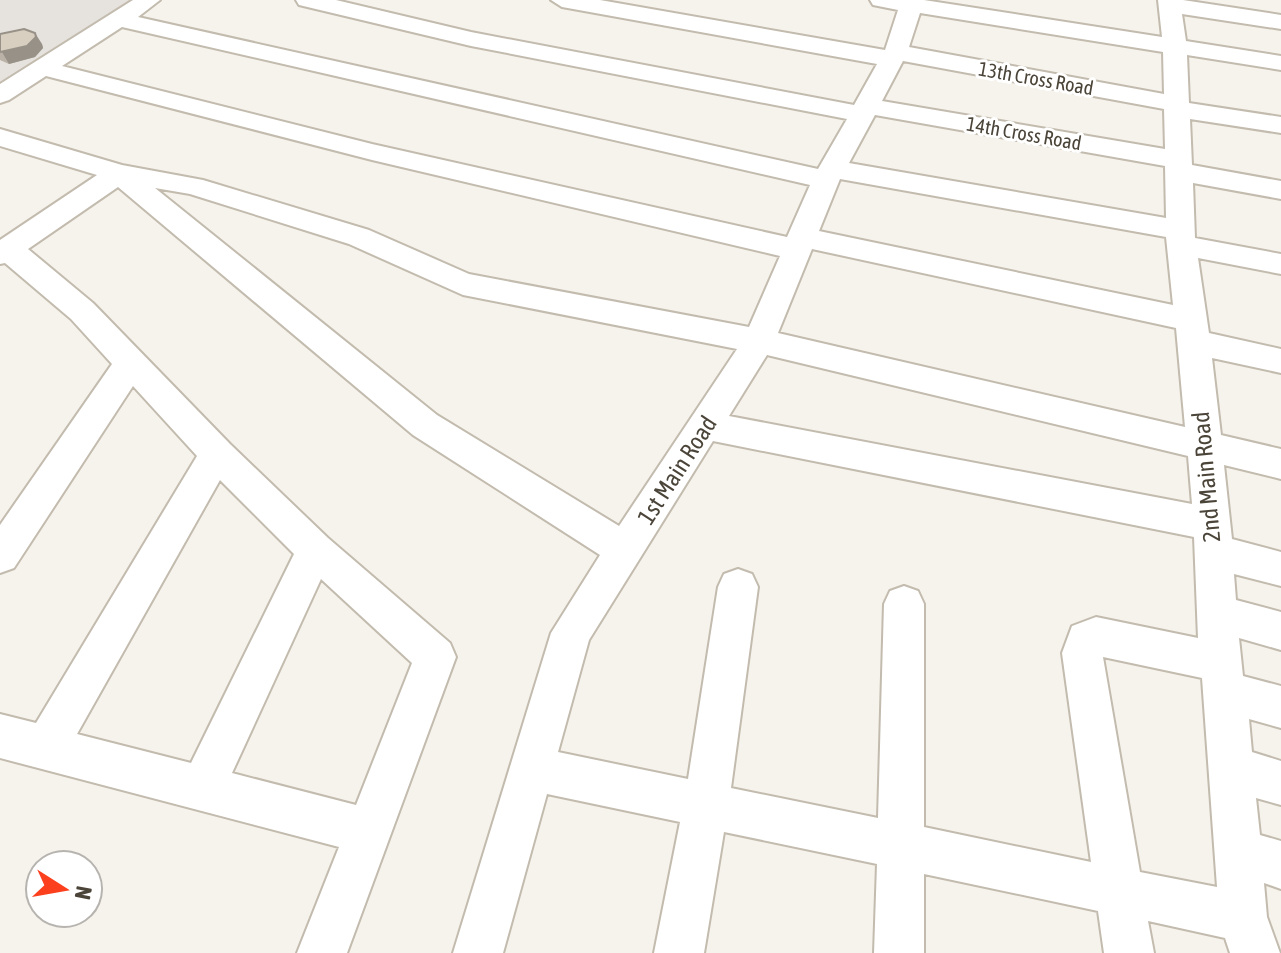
<svg xmlns="http://www.w3.org/2000/svg" width="1281" height="953" font-family="'Asap Condensed',sans-serif">
<style>
.industrial{fill:#e6e2dd}
.lines{fill:none;stroke-linecap:round;stroke-linejoin:round}
.minor-casing{stroke:#c2bbae;stroke-width:4}
.minor{fill:#fff;fill-rule:evenodd}
.wall{fill:#bab2a6}
.shaded-wall{fill:#979187}
.building{fill:#d8cfc1;stroke:#979187;stroke-width:2}
.labels{text-anchor:middle;dominant-baseline:central;stroke-width:6;stroke-linejoin:round;paint-order:stroke}
.far-street-label{font-size:20px;fill:#4b4439;stroke:#fff}
.street-label{font-size:24px;fill:#4b4439;stroke:#fff}
</style>
<rect width="100%" height="100%" fill="#f6f3ec"/>
<polygon class="industrial" points="0,0 138,0 0,91"/>
<g class="lines">
<defs>
<path id="minor" d="M133,0h27l-22,17 680,152 29,-50 -376,-73 -172,-41 -3,-5h40l135,32 383,73 23,-41 -315,-57 -11,-7h49l285,50 13,-40 -25,-5 -3,-5h54l238,37 -4,-37h25l98,15v14l-99,-15 4,27 95,15v14l-94,-15 2,48 92,14v16l-91,-14 2,46 89,16v18l-88,-16 2,55 86,16v20l-83,-16 11,75 72,16v24l-69,-15 9,77 60,14v30l-57,-14 8,74 49,13v34l-47,-12 2,26 45,12v38l-42,-12 4,38 38,10v42l-32,-9 3,33 29,9v44l-25,-7 4,37 21,6v48l-17,-6 3,34 13,36h-50l-5,-15 -77,-17 6,32h-50l-6,-42 -174,-37v79h-50l3,-89 -153,-32 -20,121h-50l26,-131 -133,-28 -44,159h-50l98,-320 49,-78 -187,-120 -295,-248 -90,62 65,54 137,141 98,94 122,105 6,14 -109,296h-50l42,-106 -339,-89v-44l36,9 161,-267 -64,-70 -119,182 -14,5v-48l112,-161 -41,-45 -66,-56 -5,1v-24l97,-65 -97,-29v-17l122,36 81,15 166,50 100,44 280,53 31,-71 -408,-96 -326,-84 -37,24 -9,3v-19zM920,13l243,39 1,42 -255,-47zM122,27l688,158 -23,52 -415,-93 -310,-78zM903,61l261,48 1,40 -283,-48zM875,115l290,51 1,52 -317,-55zM840,179l326,58 7,68 -354,-74zM155,188l35,6 159,50 114,51 274,54 -118,177 -182,-111zM812,249l364,79 9,99 -407,-94zM767,355l421,101 4,48 -463,-88zM713,441l481,96 4,101 -102,-21 -24,9 -10,27 29,209 -167,-35v-223l-6,-13 -14,-5 -14,5 -6,13 -6,214 -147,-30 27,-201 -6,-13 -14,-5 -14,5 -6,13 -30,192 -130,-27 31,-112zM220,480l74,74 -103,209 -114,-29zM321,579l91,84 -56,142 -124,-32zM1103,657l99,21 15,209 -77,-15z"/>
</defs>
<use href="#minor" class="minor-casing"/>
<use href="#minor" class="minor"/>
</g>
<polygon class="wall" points="0,34 42,44 43,48 35,57 9,64 0,60"/>
<polygon class="shaded-wall" points="35,33 42,44 43,48 35,57 9,64 2,52"/>
<polygon class="building" points="24,29 35,33 36,37 27,46 0,52 0,34"/>
<g class="labels">
<g class="far-street-label">
<text transform="translate(1036 78) rotate(10)">13th Cross Road</text>
<text transform="translate(1024 133) rotate(10)">14th Cross Road</text>
</g>
<g class="street-label">
<text transform="translate(677 470) rotate(-57)">1st Main Road</text>
<text transform="translate(1206 477) rotate(-95)">2nd Main Road</text>
</g>
</g>
<g transform="translate(64 889) rotate(101)"><circle r="38" fill="#ffffff" stroke="#b7b4b0" stroke-width="2"/>
<path d="M0-6L14 30L0 20L-14 30Z" fill="#fc3f1d"/>
<text y="-12" font-size="22" font-weight="bold" text-anchor="middle" fill="#4b4439">N</text>
</g>
</svg>
